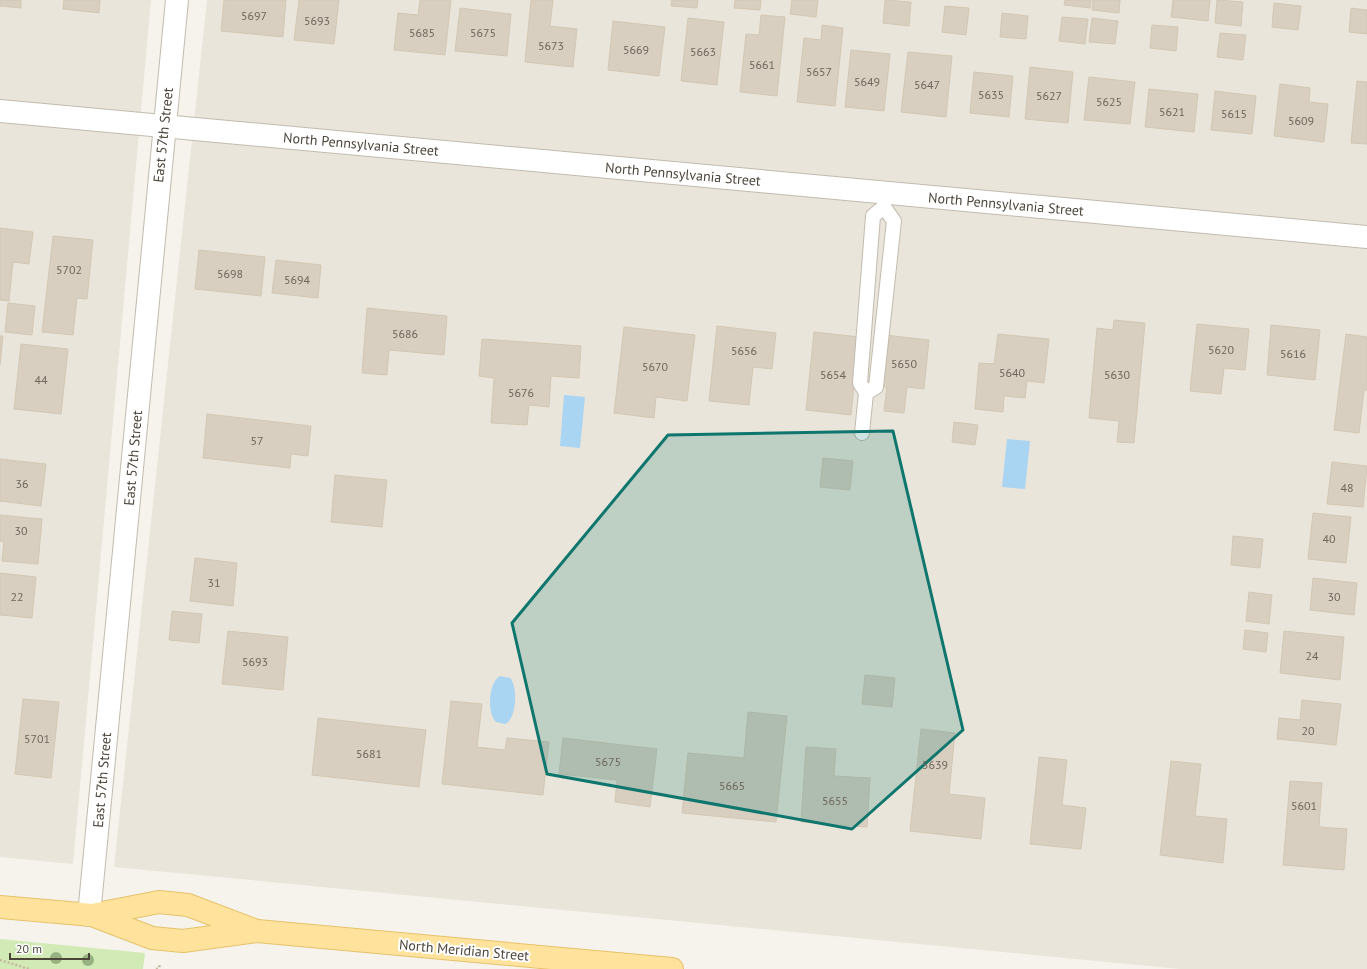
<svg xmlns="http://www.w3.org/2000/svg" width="1367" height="969" font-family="'PT Sans',sans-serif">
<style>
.residential{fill:#eae5da}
.green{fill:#d2eab5}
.water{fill:#a9d4f2}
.building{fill:#d8cfc1;stroke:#d3c7b4}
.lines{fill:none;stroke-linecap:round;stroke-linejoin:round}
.lane-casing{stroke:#c2bbae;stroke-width:16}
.street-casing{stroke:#c2bbae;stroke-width:24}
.primary-casing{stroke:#e6c16a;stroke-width:24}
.path{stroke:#c4b79f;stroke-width:2.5;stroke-dasharray:2 2;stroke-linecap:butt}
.lane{stroke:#fff;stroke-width:14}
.street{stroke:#fff;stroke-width:22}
.primary{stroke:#ffe39c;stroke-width:22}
.tree{fill:#97b381}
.marked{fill:#0f766e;fill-opacity:0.2;stroke:#0f766e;stroke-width:3;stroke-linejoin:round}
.labels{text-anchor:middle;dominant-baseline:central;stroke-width:4;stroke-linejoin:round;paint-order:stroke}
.number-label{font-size:12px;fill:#6e675b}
.street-label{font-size:14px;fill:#4b4439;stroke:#fff}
</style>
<rect width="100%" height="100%" fill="#f6f3ec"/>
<g class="residential">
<polygon points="0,0 151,0 73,864 0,857"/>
<polygon points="207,0 1367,0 1367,969 1180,969 114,867"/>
</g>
<polygon class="green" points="0,939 145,953 143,969 0,969"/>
<g class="water">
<polygon points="564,395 585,397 580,448 560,446"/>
<polygon points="1007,439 1030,441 1025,489 1002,487"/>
<path d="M500,676l10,2c8,9 7,41 -5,46l-9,-2c-9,-9 -8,-39 4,-46z"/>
</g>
<g class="building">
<polygon points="0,0 21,0 21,8 0,6"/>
<polygon points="64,0 100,0 99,13 63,9"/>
<polygon points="224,0 286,0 283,37 221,31"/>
<polygon points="299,0 339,0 334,44 294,40"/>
<polygon points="420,0 451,0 445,55 394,50 398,13 418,15"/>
<polygon points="531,0 553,0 550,26 577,29 573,67 525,62"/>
<polygon points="672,0 698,0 697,8 671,6"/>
<polygon points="735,0 761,0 760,10 734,8"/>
<polygon points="792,0 818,0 816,17 790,14"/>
<polygon points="885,0 911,2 909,26 883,23"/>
<polygon points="1065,0 1091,0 1090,8 1064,5"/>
<polygon points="1093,0 1120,0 1119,13 1092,10"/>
<polygon points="1173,0 1210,0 1208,21 1171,17"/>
<polygon points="1217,0 1243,2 1241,26 1215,23"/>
<polygon points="1274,3 1301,6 1298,30 1272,27"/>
<polygon points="945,6 969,8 966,35 942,32"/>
<polygon points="460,8 511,14 507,56 455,51"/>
<polygon points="1351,8 1367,10 1367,34 1349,32"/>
<polygon points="1002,13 1028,16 1026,39 1000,37"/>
<polygon points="761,15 785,17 777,96 740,92 746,34 759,35"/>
<polygon points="1062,17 1088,19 1085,44 1059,41"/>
<polygon points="688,18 724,22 717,85 681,81"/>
<polygon points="1092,18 1118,21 1115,44 1089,42"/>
<polygon points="613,21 665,27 659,76 608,70"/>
<polygon points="822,25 843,28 835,106 797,102 804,38 821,40"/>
<polygon points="1152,25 1178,27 1176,51 1150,48"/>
<polygon points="1220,33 1246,35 1243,60 1217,57"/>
<polygon points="851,50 890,54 884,111 845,107"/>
<polygon points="908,52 952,56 946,117 901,112"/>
<polygon points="1030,67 1073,72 1068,123 1025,119"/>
<polygon points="974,72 1013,76 1009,117 970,113"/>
<polygon points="1089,77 1135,82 1130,124 1084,120"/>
<polygon points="1357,81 1367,82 1367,144 1351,143"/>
<polygon points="1280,84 1310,88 1309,102 1328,104 1324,142 1274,136"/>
<polygon points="1149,89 1198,94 1194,132 1145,127"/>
<polygon points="1215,91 1256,96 1252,134 1211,130"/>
<polygon points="0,228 33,232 29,264 13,262 9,301 0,300"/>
<polygon points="53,236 93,240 87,299 77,298 73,335 42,332"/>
<polygon points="199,250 265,257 261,296 195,289"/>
<polygon points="276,260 321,265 318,298 272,293"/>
<polygon points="8,303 35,306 32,335 5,332"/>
<polygon points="367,308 447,316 444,355 389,350 387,375 362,373"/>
<polygon points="1114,320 1145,323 1134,443 1117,442 1119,421 1089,418 1097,328 1113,330"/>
<polygon points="1197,324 1249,329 1245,370 1224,368 1221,394 1190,391"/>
<polygon points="1271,325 1320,330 1315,380 1267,375"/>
<polygon points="717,326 776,333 772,369 753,367 749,405 709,401"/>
<polygon points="624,327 695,335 687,401 656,397 654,418 614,413"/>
<polygon points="814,332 859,337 851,415 806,410"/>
<polygon points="998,334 1049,339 1044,383 1027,381 1025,398 1004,396 1003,412 975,409 979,363 994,364"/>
<polygon points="1346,334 1367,337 1367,390 1364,390 1359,433 1334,430"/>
<polygon points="885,335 929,340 924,389 907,387 904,413 884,411 887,387 879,386"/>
<polygon points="0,336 3,336 0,365"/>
<polygon points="482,339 581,346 579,378 551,376 549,407 529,405 527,425 491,423 494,378 479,376"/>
<polygon points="21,344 68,349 61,414 14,409"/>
<polygon points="207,414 311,426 308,456 291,454 290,468 203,458"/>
<polygon points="954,422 978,425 975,445 952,442"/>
<polygon points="823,458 853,461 850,490 820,487"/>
<polygon points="0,459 46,464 41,506 0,501"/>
<polygon points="1332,462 1367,466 1363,507 1327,504"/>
<polygon points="335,475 387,480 382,527 331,522"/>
<polygon points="1313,513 1351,517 1346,563 1308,559"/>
<polygon points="0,515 42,519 38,564 2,561 4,542 0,541"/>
<polygon points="1233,536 1263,539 1260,568 1231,565"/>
<polygon points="195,558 237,563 233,606 190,601"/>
<polygon points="0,573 36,577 32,618 0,615"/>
<polygon points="1313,578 1357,583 1354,615 1310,610"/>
<polygon points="1249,592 1272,595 1269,624 1246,621"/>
<polygon points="172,611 202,614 199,643 169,640"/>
<polygon points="1245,630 1268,633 1266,652 1243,649"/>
<polygon points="228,631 288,637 283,690 222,684"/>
<polygon points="1284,631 1344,637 1340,680 1280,673"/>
<polygon points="865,675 895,678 892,707 862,704"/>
<polygon points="23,699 59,702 51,778 15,774"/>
<polygon points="1302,700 1341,704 1336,745 1277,739 1279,718 1300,720"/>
<polygon points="451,701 482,704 477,747 505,750 507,738 549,742 543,795 442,784"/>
<polygon points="748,712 787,716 776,822 682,813 688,753 744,758"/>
<polygon points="318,718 426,730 419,787 312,775"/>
<polygon points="921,729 955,733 949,794 985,798 981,839 910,831"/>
<polygon points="563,738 657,749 650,807 615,802 617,780 559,774"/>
<polygon points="806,747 836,749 834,776 870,778 867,827 801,822"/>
<polygon points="1039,757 1067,760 1062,805 1086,808 1081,849 1030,844"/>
<polygon points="1171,761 1201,764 1195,816 1227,819 1223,863 1160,855"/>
<polygon points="1290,781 1322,783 1319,827 1347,829 1344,870 1283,865"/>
</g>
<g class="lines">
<defs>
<g id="lane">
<polyline points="866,393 876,387 894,221 884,207 884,199"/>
<polyline points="862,433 866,393 860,383 873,216 884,207"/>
</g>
<g id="street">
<polyline points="0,111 1367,237"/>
<polyline points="89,915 177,0"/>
</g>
<g id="primary">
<polyline points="0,907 92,915 152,938 183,941 257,931 672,969"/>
<polyline points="92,915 159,902 188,905 254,930"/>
</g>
</defs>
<use href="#lane" class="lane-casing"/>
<use href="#street" class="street-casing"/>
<use href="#primary" class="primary-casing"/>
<g class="path">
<polyline points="0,960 29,969"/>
<polyline points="156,969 159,968 160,964"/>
</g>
<use href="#lane" class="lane"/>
<use href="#street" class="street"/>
<use href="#primary" class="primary"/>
</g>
<g class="tree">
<circle cx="56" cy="958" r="6"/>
<circle cx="88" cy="960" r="6"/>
</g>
<path class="marked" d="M893,431l70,299 -111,99 -305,-55 -35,-151 156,-188z"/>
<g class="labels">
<g class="number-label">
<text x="254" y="15">5697</text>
<text x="317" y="20">5693</text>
<text x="422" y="32">5685</text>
<text x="483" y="32">5675</text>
<text x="551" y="45">5673</text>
<text x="636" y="49">5669</text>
<text x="703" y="51">5663</text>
<text x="762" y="64">5661</text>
<text x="819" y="71">5657</text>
<text x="867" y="81">5649</text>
<text x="927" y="84">5647</text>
<text x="991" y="94">5635</text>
<text x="1049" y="95">5627</text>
<text x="1109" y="101">5625</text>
<text x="1172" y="111">5621</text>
<text x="1234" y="113">5615</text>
<text x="1301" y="120">5609</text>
<text x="69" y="269">5702</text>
<text x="230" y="273">5698</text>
<text x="297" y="279">5694</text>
<text x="405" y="333">5686</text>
<text x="1221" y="349">5620</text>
<text x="744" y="350">5656</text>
<text x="1293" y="353">5616</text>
<text x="904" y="363">5650</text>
<text x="655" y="366">5670</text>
<text x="1012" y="372">5640</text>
<text x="833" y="374">5654</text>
<text x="1117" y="374">5630</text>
<text x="41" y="379">44</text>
<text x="521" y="392">5676</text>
<text x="257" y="440">57</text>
<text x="22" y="483">36</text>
<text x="1347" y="487">48</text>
<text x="21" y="530">30</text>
<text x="1329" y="538">40</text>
<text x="214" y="582">31</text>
<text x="17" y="596">22</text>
<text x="1334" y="596">30</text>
<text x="1312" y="655">24</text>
<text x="255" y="661">5693</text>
<text x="1308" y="730">20</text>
<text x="37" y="738">5701</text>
<text x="369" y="753">5681</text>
<text x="608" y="761">5675</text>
<text x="935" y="764">5639</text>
<text x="732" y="785">5665</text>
<text x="835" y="800">5655</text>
<text x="1304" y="805">5601</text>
</g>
<g class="street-label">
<text transform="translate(163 135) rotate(-84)">East 57th Street</text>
<text transform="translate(361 144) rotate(5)">North Pennsylvania Street</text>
<text transform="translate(683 174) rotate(5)">North Pennsylvania Street</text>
<text transform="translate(1006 204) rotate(5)">North Pennsylvania Street</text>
<text transform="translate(133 458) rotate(-85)">East 57th Street</text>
<text transform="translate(102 780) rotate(-85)">East 57th Street</text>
<text transform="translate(464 950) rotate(5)">North Meridian Street</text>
</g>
</g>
<path d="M10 953v6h79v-6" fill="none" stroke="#4b4439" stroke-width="2"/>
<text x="16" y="953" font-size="12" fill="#4b4439" stroke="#ffffff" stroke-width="3" paint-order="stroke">20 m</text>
</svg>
